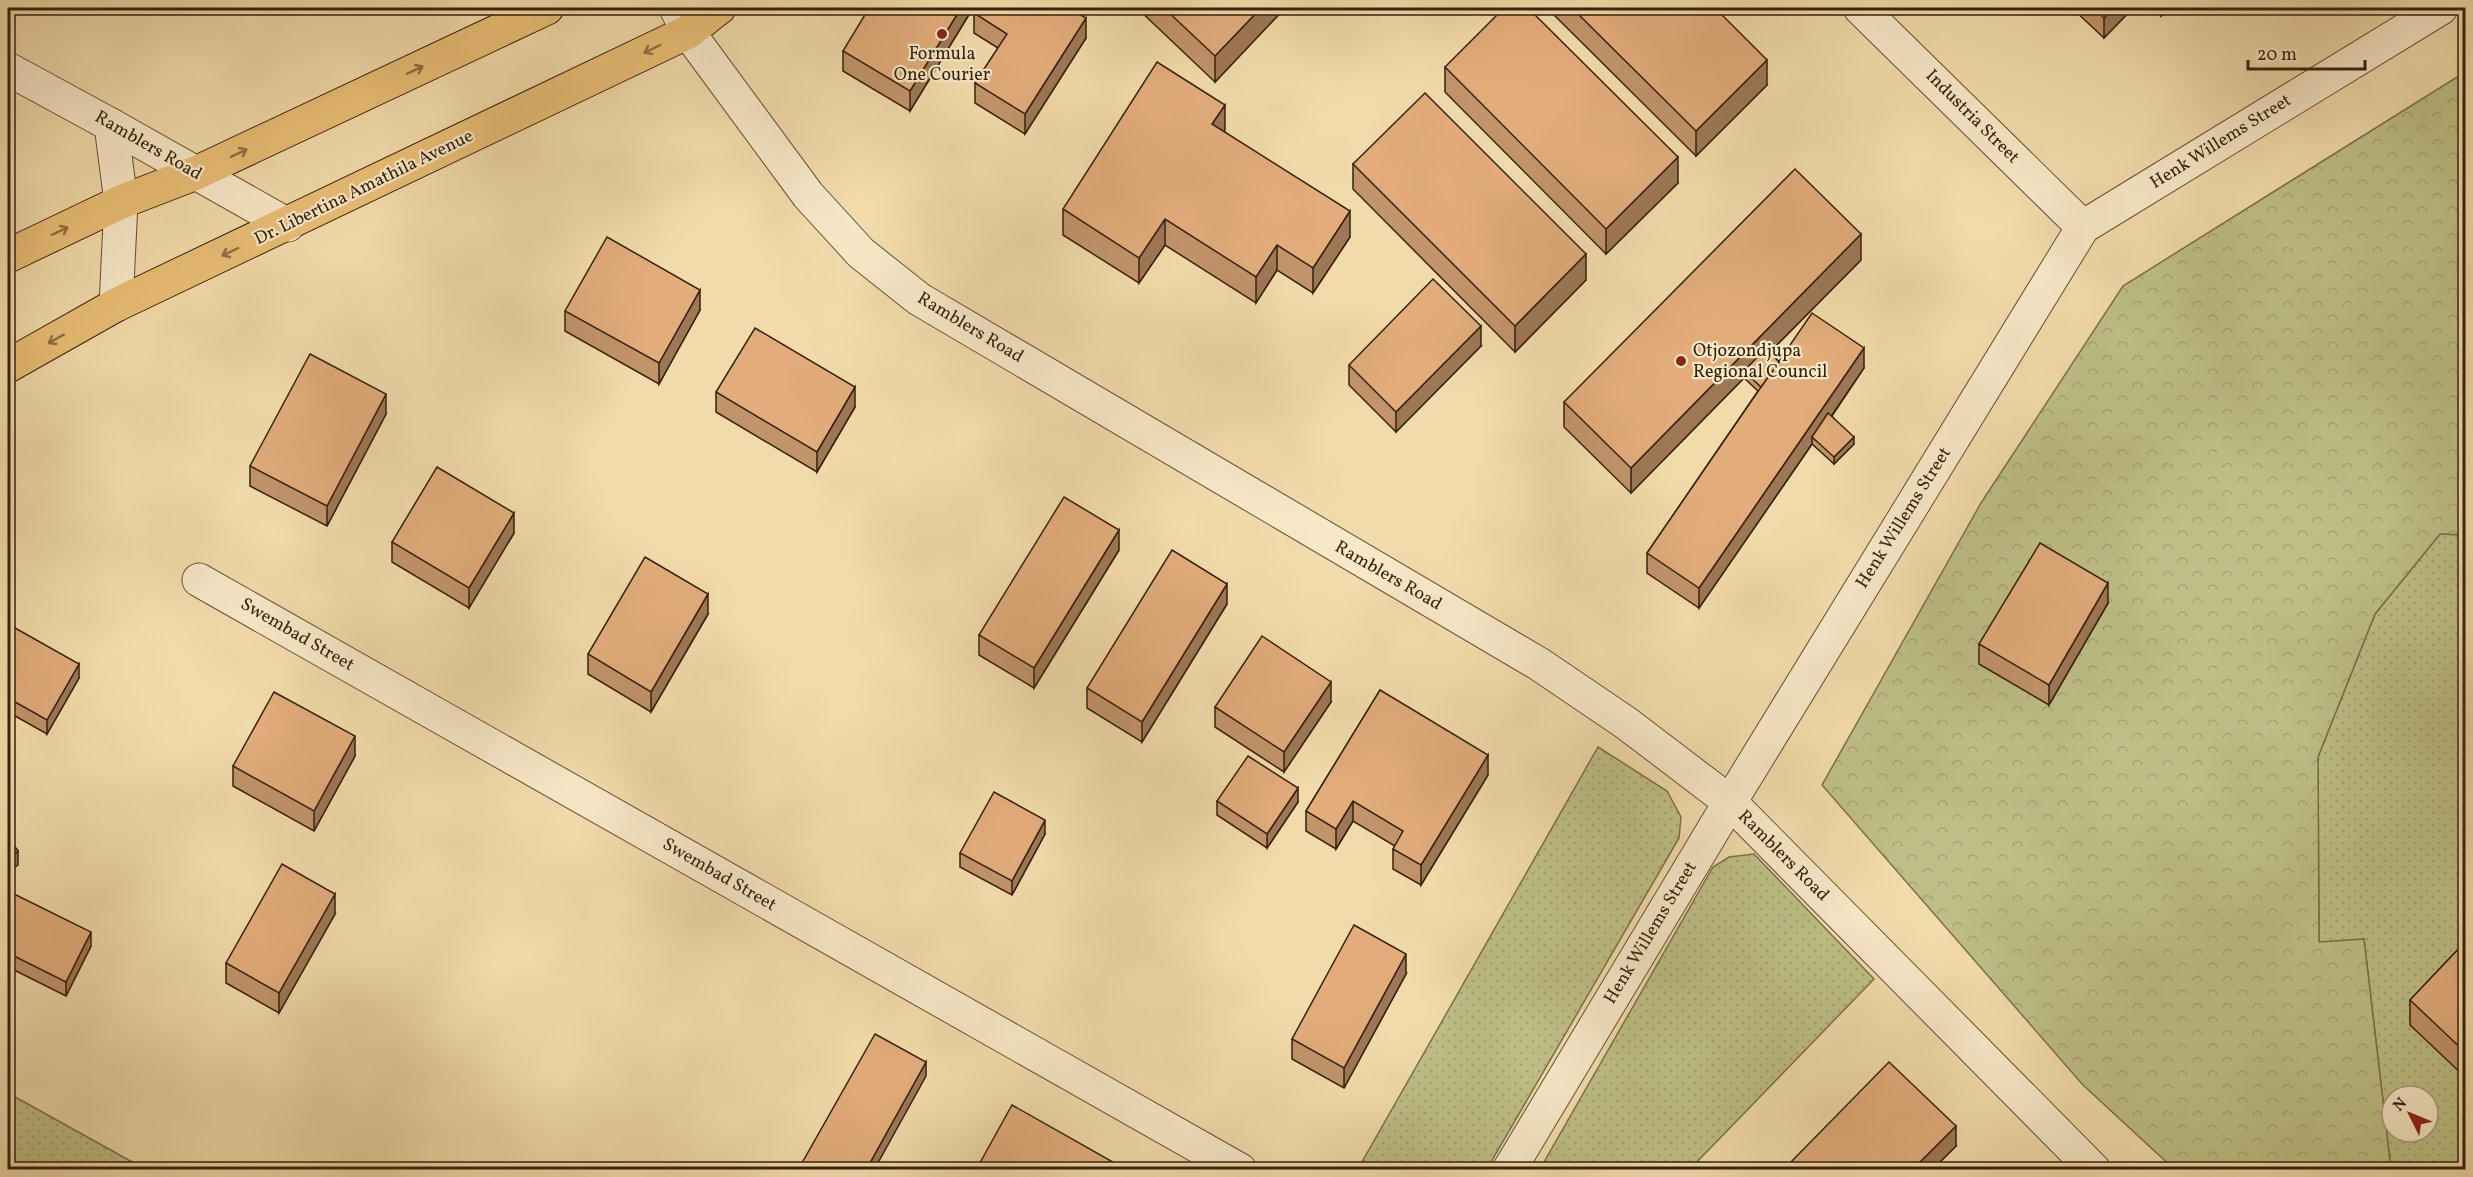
<svg xmlns="http://www.w3.org/2000/svg" width="2473" height="1177" font-family="Vollkorn,serif">
<style>
.grass{fill:url(#grass-dots);stroke:#7a7049;stroke-width:1.5;fill-rule:evenodd}
.park{fill:url(#park-crowns);stroke:#7a7049;stroke-width:1.5}
.lines{fill:none;stroke-linecap:round;stroke-linejoin:round}
.minor-casing{stroke:#645034;stroke-width:35}
.major-casing{stroke:#35220c;stroke-width:35}
.minor{stroke:#f7e8c8;stroke-width:33}
.major{stroke:#e9be75;stroke-width:33}
.wall{fill:#c2946a;stroke:#35220c;stroke-width:1.5}
.shaded-wall{fill:#9e7856;stroke:#35220c;stroke-width:1.5}
.building{fill:#e2ac7b;stroke:#35220c;stroke-width:1.5}
.oneway{stroke:#8f7040}
.poi-dot{fill:#8f2418;stroke:#f7e8c8;stroke-width:2}
.labels{text-anchor:middle;dominant-baseline:central;stroke-width:4.5;stroke-linejoin:round;paint-order:stroke}
.poi-label{font-size:18px;fill:#35220c;stroke:#f7e8c8}
.street-label{font-size:18px;fill:#35220c;stroke:#f7e8c8}
</style>
<defs>
<pattern id="grass-dots" width="8" height="8" patternUnits="userSpaceOnUse" patternTransform="scale(1.5)"><rect width="8" height="8" fill="#bebf86"/><path d="M2 2h.1M6 6h.1" fill="none" stroke="#a4a472" stroke-width="1.8" stroke-linecap="round"/></pattern>
<pattern id="park-crowns" width="20" height="18" patternUnits="userSpaceOnUse" patternTransform="scale(1.5)"><rect width="20" height="18" fill="#bebf86"/><path d="M2 6a3 3 0 1 1 6 0M12 15a3 3 0 1 1 6 0" fill="none" stroke="#a4a472"/></pattern>
</defs>
<rect width="100%" height="100%" fill="#f2dbaa"/>
<filter id="stains"><feTurbulence type="fractalNoise" baseFrequency=".00333" numOctaves="4"/><feColorMatrix values="0 0 0 0 .2 0 0 0 0 .09 0 0 0 0 .02 0 0 0 .5 -.17"/></filter>
<radialGradient id="worn" r=".72"><stop offset=".6" stop-color="#630" stop-opacity="0"/><stop offset="1" stop-color="#630" stop-opacity=".3"/></radialGradient>
<g class="grass">
<path d="M2440,534l25,1v634h-74l-27,-230 -45,4 -1,-186 57,-143zM2392,1096h36v36h-36z"/>
<polygon points="1598,747 1667,791 1681,817 1679,838 1487,1169 1358,1169"/>
<polygon points="1754,854 1874,979 1690,1169 1540,1169 1713,867 1729,857"/>
<polygon points="8,1093 145,1169 8,1169"/>
</g>
<polygon class="park" points="2465,72 2465,535 2440,534 2375,614 2318,757 2319,942 2364,939 2391,1169 2174,1169 2083,1085 1822,785 1981,503 2123,286"/>
<g class="lines">
<defs>
<g id="minor">
<polyline points="676,8 688,32 808,195 861,253 919,299 1539,664 1626,723 1730,802 2094,1170"/>
<polyline points="1860,8 2083,227"/>
<polyline points="8,69 111,125 288,225"/>
<polyline points="111,125 121,202 116,305"/>
<polyline points="199,580 1240,1170"/>
<polyline points="1509,1170 1730,802 2083,227 2441,8"/>
</g>
<g id="major">
<polyline points="8,256 121,202 196,173 547,8"/>
<polyline points="8,366 116,305 688,32 719,8"/>
</g>
</defs>
<use href="#minor" class="minor-casing"/>
<use href="#major" class="major-casing"/>
<use href="#minor" class="minor"/>
<use href="#major" class="major"/>
</g>
<g class="wall">
<polygon points="973,8 910,111 843,71 843,51"/>
<polygon points="1137,8 1285,8 1215,82"/>
<polygon points="1547,8 1715,8 1767,85 1696,156"/>
<polygon points="2072,8 2133,8 2104,38"/>
<polygon points="2153,8 2170,8 2161,16"/>
<polygon points="974,13 1086,38 1025,134 975,103 975,83 998,48 974,33"/>
<polygon points="1445,67 1678,183 1606,254 1445,92"/>
<polygon points="1225,130 1224,131 1350,237 1313,293 1277,270 1256,303 1165,245 1139,283 1063,235 1063,209"/>
<polygon points="1353,164 1586,280 1515,352 1353,189"/>
<polygon points="1861,260 1770,352 1779,362 1864,368 1832,416 1854,444 1834,464 1812,444 1699,608 1647,573 1647,553 1758,391 1744,378 1631,493 1564,427 1564,402"/>
<polygon points="700,310 659,384 565,331 565,311"/>
<polygon points="1481,346 1396,432 1349,385 1349,365"/>
<polygon points="716,392 855,407 817,472 716,412"/>
<polygon points="386,414 327,526 250,486 250,466"/>
<polygon points="514,533 469,608 392,562 392,542"/>
<polygon points="1119,550 1034,688 979,655 979,635"/>
<polygon points="2108,603 2049,705 1979,664 1979,644"/>
<polygon points="1227,604 1142,742 1087,708 1087,688"/>
<polygon points="708,614 651,712 588,674 588,654"/>
<polygon points="8,624 79,678 47,734 8,712"/>
<polygon points="1380,690 1488,775 1421,885 1393,869 1393,849 1395,846 1353,821 1336,849 1306,831 1306,811"/>
<polygon points="1331,702 1284,772 1215,727 1215,707"/>
<polygon points="355,756 314,831 233,786 233,766"/>
<polygon points="1217,801 1298,802 1267,848 1217,815"/>
<polygon points="1045,834 1012,895 960,867 960,853"/>
<polygon points="8,907 91,946 66,996 8,967"/>
<polygon points="335,914 279,1013 226,983 226,963"/>
<polygon points="2466,941 2466,1078 2410,1025 2410,1000"/>
<polygon points="1406,974 1344,1088 1292,1059 1292,1039"/>
<polygon points="1956,1146 1932,1170 1790,1170 1790,1163"/>
</g>
<g class="shaded-wall">
<polygon points="961,8 973,8 910,111 910,91"/>
<polygon points="1261,8 1285,8 1215,82 1215,56"/>
<polygon points="2114,8 2133,8 2104,38 2104,18"/>
<polygon points="2161,8 2170,8 2161,16"/>
<polygon points="1086,18 1086,38 1025,134 1025,114"/>
<polygon points="1767,60 1767,85 1696,156 1696,131"/>
<polygon points="1225,105 1225,130 1212,149 1212,124"/>
<polygon points="1678,157 1678,183 1606,254 1606,229"/>
<polygon points="1350,211 1350,237 1313,293 1313,268"/>
<polygon points="1165,219 1165,245 1139,283 1139,258"/>
<polygon points="1861,234 1861,260 1748,374 1744,371 1744,378 1631,493 1631,468"/>
<polygon points="1277,245 1277,270 1256,303 1256,277"/>
<polygon points="1586,254 1586,280 1515,352 1515,326"/>
<polygon points="700,290 700,310 659,384 659,363"/>
<polygon points="1481,326 1481,346 1396,432 1396,412"/>
<polygon points="1864,348 1864,368 1815,440 1812,437 1812,444 1699,608 1699,588"/>
<polygon points="855,387 855,407 817,472 817,452"/>
<polygon points="386,394 386,414 327,526 327,506"/>
<polygon points="1854,437 1854,444 1834,464 1834,457"/>
<polygon points="514,513 514,533 469,608 469,588"/>
<polygon points="1119,530 1119,550 1034,688 1034,668"/>
<polygon points="2108,583 2108,603 2049,705 2049,685"/>
<polygon points="1227,584 1227,604 1142,742 1142,722"/>
<polygon points="708,594 708,614 651,712 651,692"/>
<polygon points="79,664 79,678 47,734 47,720"/>
<polygon points="1331,682 1331,702 1284,772 1284,752"/>
<polygon points="355,736 355,756 314,831 314,811"/>
<polygon points="1488,755 1488,775 1421,885 1421,865"/>
<polygon points="1298,788 1298,802 1267,848 1267,834"/>
<polygon points="1353,801 1353,821 1336,849 1336,829"/>
<polygon points="1045,820 1045,834 1012,895 1012,881"/>
<polygon points="18,851 18,865 8,873 8,860"/>
<polygon points="335,894 335,914 279,1013 279,993"/>
<polygon points="91,932 91,946 66,996 66,982"/>
<polygon points="1406,954 1406,974 1344,1088 1344,1068"/>
<polygon points="926,1062 926,1076 874,1170 866,1170"/>
<polygon points="1956,1126 1956,1146 1932,1170 1917,1170 1917,1165"/>
</g>
<g class="building">
<polygon points="869,8 961,8 910,91 843,51"/>
<polygon points="977,8 1069,8 1086,18 1025,114 975,83 1007,34 974,13"/>
<polygon points="1164,8 1261,8 1215,56"/>
<polygon points="1504,8 1528,8 1678,157 1606,229 1445,67"/>
<polygon points="1572,8 1715,8 1767,60 1696,131"/>
<polygon points="2093,8 2114,8 2104,18"/>
<polygon points="1157,62 1225,105 1212,124 1350,211 1313,268 1277,245 1256,277 1165,219 1139,258 1063,209"/>
<polygon points="1425,93 1586,254 1515,326 1353,164"/>
<polygon points="1795,169 1861,234 1631,468 1564,402"/>
<polygon points="607,237 700,290 659,363 565,311"/>
<polygon points="1433,279 1481,326 1396,412 1349,365"/>
<polygon points="1812,313 1864,348 1699,588 1647,553"/>
<polygon points="755,328 855,387 817,452 716,392"/>
<polygon points="1766,348 1779,362 1761,387 1744,371"/>
<polygon points="310,354 386,394 327,506 250,466"/>
<polygon points="1828,413 1854,437 1834,457 1812,437"/>
<polygon points="437,467 514,513 469,588 392,542"/>
<polygon points="1064,497 1119,530 1034,668 979,635"/>
<polygon points="2040,543 2108,583 2049,685 1979,644"/>
<polygon points="1172,550 1227,584 1142,722 1087,688"/>
<polygon points="645,557 708,594 651,692 588,654"/>
<polygon points="8,624 79,664 47,720 8,698"/>
<polygon points="1262,636 1331,682 1284,752 1215,707"/>
<polygon points="1380,690 1488,755 1421,865 1393,849 1403,831 1353,801 1336,829 1306,811"/>
<polygon points="274,692 355,736 314,811 233,766"/>
<polygon points="1248,756 1298,788 1267,834 1217,801"/>
<polygon points="994,792 1045,820 1012,881 960,853"/>
<polygon points="8,837 18,851 8,860"/>
<polygon points="282,864 335,894 279,993 226,963"/>
<polygon points="14,894 91,932 66,982 8,953 8,907"/>
<polygon points="1354,925 1406,954 1344,1068 1292,1039"/>
<polygon points="2466,941 2466,1053 2410,1000"/>
<polygon points="875,1034 926,1062 866,1170 798,1170"/>
<polygon points="1889,1062 1956,1126 1917,1165 1921,1170 1797,1170 1790,1163"/>
<polygon points="1012,1105 1127,1170 976,1170"/>
</g>
<defs><path id="oneway-shaft" d="M-6 0H5M1.5-3L5.5 0L1.5 3" fill="none" stroke-width="1.6" stroke-linecap="round" stroke-linejoin="round" transform="scale(1.5)"/></defs>
<g class="oneway">
<use href="#oneway-shaft" transform="translate(652 49) rotate(154)"/>
<use href="#oneway-shaft" transform="translate(415 70) rotate(-25)"/>
<use href="#oneway-shaft" transform="translate(239 153) rotate(-25)"/>
<use href="#oneway-shaft" transform="translate(60 231) rotate(-25)"/>
<use href="#oneway-shaft" transform="translate(230 252) rotate(155)"/>
<use href="#oneway-shaft" transform="translate(56 339) rotate(151)"/>
</g>
<g class="poi-dot">
<circle cx="942" cy="34" r="6"/>
<circle cx="1681" cy="361" r="6"/>
</g>
<g class="labels">
<g class="poi-label">
<text x="942" y="54">Formula<tspan x="942" dy="21">One Courier</tspan></text>
<text x="1693" y="351" text-anchor="start">Otjozondjupa<tspan x="1693" dy="21">Regional Council</tspan></text>
</g>
<g class="street-label">
<text transform="translate(1972 117) rotate(45)">Industria Street</text>
<text transform="translate(2221 142) rotate(-32)">Henk Willems Street</text>
<text transform="translate(148 146) rotate(30)">Ramblers Road</text>
<text transform="translate(364 188) rotate(-26)">Dr. Libertina Amathila Avenue</text>
<text transform="translate(970 328) rotate(31)">Ramblers Road</text>
<text transform="translate(1904 518) rotate(-58)">Henk Willems Street</text>
<text transform="translate(1388 576) rotate(30)">Ramblers Road</text>
<text transform="translate(297 635) rotate(30)">Swembad Street</text>
<text transform="translate(1783 856) rotate(45)">Ramblers Road</text>
<text transform="translate(719 875) rotate(30)">Swembad Street</text>
<text transform="translate(1651 933) rotate(-59)">Henk Willems Street</text>
</g>
</g>
<rect width="2473" height="1177" fill="none" stroke="#f2dbaa" stroke-width="30"/>
<rect x="9" y="9" width="2455" height="1159" fill="none" stroke="#35220c" stroke-width="3"/>
<rect x="15" y="15" width="2443" height="1147" fill="none" stroke="#35220c" stroke-width="1.5"/>
<g transform="translate(2410 1114) rotate(313)"><circle r="28" fill="#f7e8c8" stroke="#a9997d" stroke-width="1.5"/>
<path d="M0-4.5L10 22L0 15L-10 22Z" fill="#8f2418"/>
<text y="-9" font-size="16" font-weight="bold" text-anchor="middle" fill="#35220c">N</text>
</g>
<path d="M2248 60v9h117v-9" fill="none" stroke="#35220c" stroke-width="3"/>
<text x="2257" y="60" font-size="18" fill="#35220c" stroke="#f7e8c8" stroke-width="4.5" paint-order="stroke">20 m</text>
<rect width="100%" height="100%" filter="url(#stains)"/>
<rect width="100%" height="100%" fill="url(#worn)"/>
</svg>
